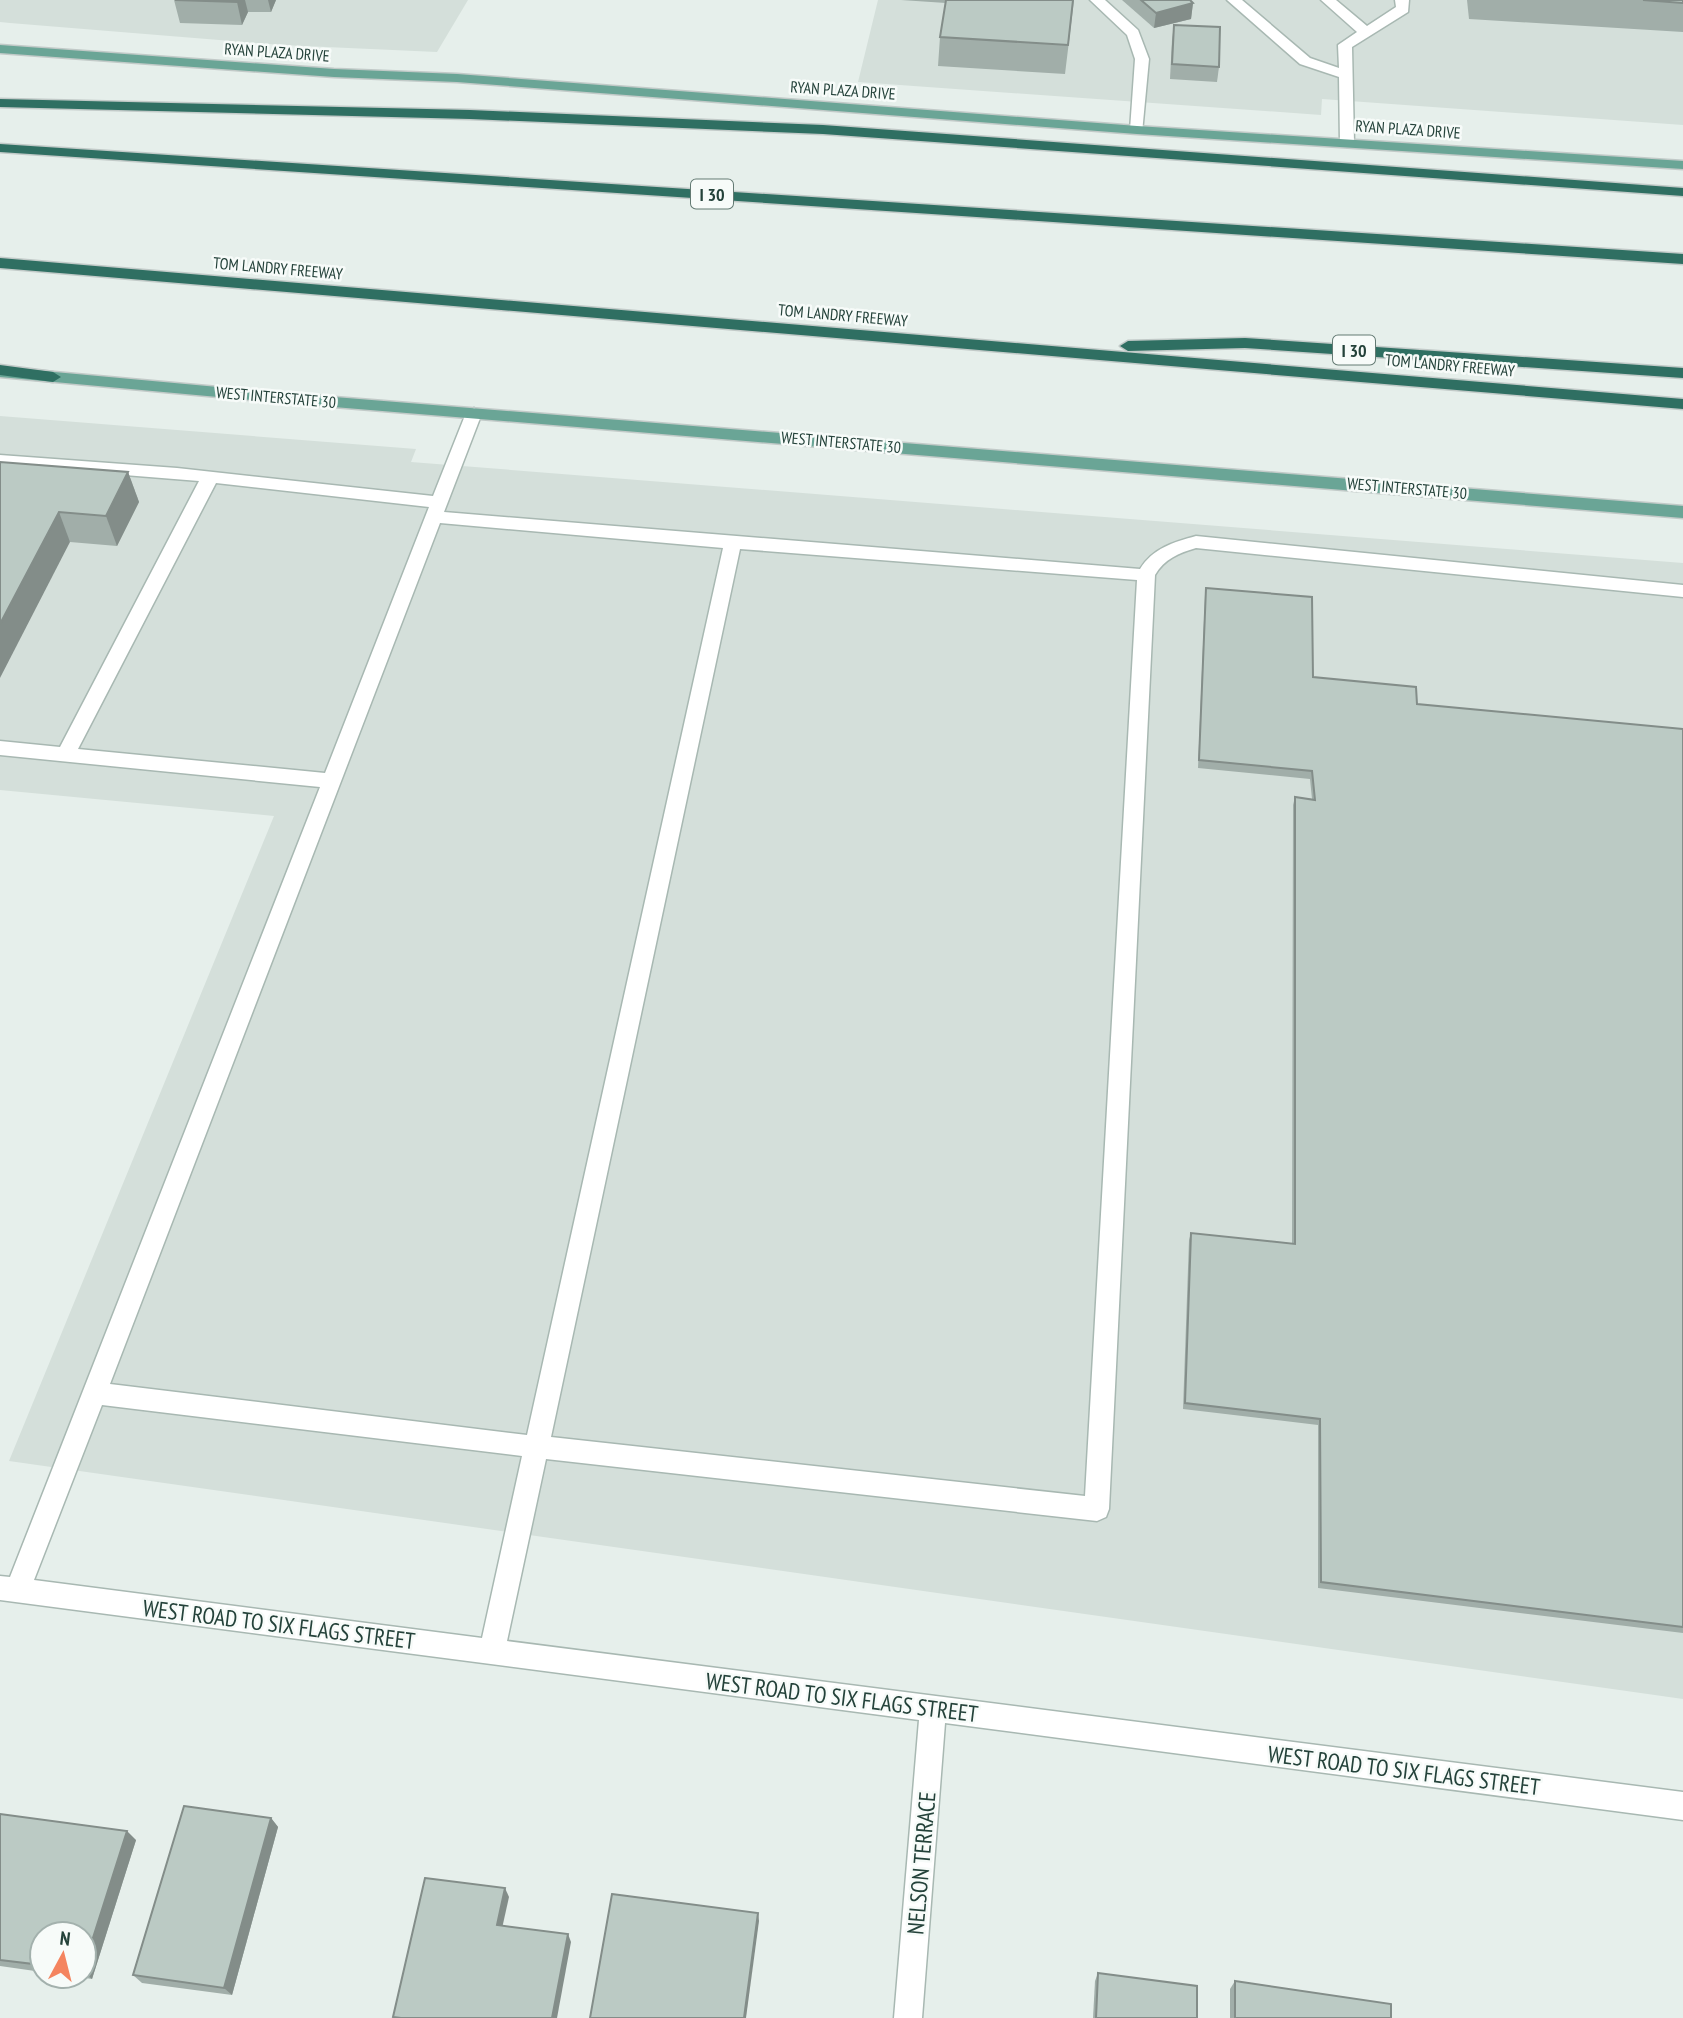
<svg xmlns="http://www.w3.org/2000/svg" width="1683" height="2018" font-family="'PT Sans Narrow',sans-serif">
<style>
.built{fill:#d4dfda}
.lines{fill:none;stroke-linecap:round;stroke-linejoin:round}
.minor-casing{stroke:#a8b8b2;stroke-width:3}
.major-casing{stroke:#c2cac8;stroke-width:3}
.highway-casing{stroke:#c2cac8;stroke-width:3}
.minor{fill:#fff;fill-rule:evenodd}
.major{fill:#6aa596;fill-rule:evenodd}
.highway{fill:#2f6f62;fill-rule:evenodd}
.wall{fill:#a1aea9}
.shaded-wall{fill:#838d89}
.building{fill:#bbcac4;stroke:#838d89;stroke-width:2}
.labels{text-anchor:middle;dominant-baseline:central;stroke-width:5;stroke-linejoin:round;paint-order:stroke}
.far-street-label{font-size:16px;fill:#24423a;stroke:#f7fbf9}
.shield{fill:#f7fbf9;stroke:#637a73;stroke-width:2}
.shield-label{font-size:18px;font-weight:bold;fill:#24423a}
.near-street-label{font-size:23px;fill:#24423a;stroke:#f7fbf9}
</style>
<rect width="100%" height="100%" fill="#e6efeb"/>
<g class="built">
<polygon points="0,0 468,0 437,52 282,45 10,23 0,22"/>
<polygon points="878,0 1683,0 1683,125 1322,99 1321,115 858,82"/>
<polygon points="0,416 416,449 411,462 1683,563 1683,1699 9,1461 274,816 0,790"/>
</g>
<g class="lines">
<defs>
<g id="minor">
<polygon points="1090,0 1105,0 1138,30 1149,59 1142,133 1132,133 1130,130 1135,59 1127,35"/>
<polygon points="1227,0 1242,0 1310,58 1339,68 1338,45 1357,32 1321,0 1336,0 1367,26 1396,7 1395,0 1409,0 1408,12 1352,47 1354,143 1352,146 1347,147 1340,143 1339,77 1300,64"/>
<path d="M474,408l8,5 -38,99 696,57c13,-21 34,-27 56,-33l487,49v12l-487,-49c-17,5 -32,11 -41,27l-46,934 -3,8 -9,4 -551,-62 -39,182 1176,151v28l-738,-97 -23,295h-28l25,-298 -919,-120v-24l10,1 310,-790 -320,-32v-14l60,6 139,-266 -199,-16v-10l177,13 256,28 33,-83zM216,483l213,24 -104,266 -247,-24zM440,523l283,25 -196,887 -417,-51zM740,549l397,31 -52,916 -534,-59zM102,1405l420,51 -40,182 -448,-58z"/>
</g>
<g id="major">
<polygon points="0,45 334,69 457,74 1137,126 1683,161 1683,169 1137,134 457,82 334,77 0,53"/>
<polygon points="0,367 273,392 1683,506 1683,518 273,402 0,377"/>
</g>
<g id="highway">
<polygon points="0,99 470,110 823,125 1683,188 1683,196 823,134 470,119 0,107"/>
<polygon points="0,144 1683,254 1683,264 0,152"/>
<polygon points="0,258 1683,399 1683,409 0,268"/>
<polygon points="1245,338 1683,368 1683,378 1245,348 1128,351 1120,346 1128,341"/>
<polygon points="0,365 53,372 61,377 53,382 0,375"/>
</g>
</defs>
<use href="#minor" class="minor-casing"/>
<use href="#major" class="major-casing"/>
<use href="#highway" class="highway-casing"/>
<use href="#minor" class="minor"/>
<use href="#major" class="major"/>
<use href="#highway" class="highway"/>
</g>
<g class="wall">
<polygon points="174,0 276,0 271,12 248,12 242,25 180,23"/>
<polygon points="901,0 1074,0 1065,74 938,66 940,37 946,3"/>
<polygon points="1122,0 1190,0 1193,3 1191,19 1154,28"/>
<polygon points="1467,0 1683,0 1683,32 1469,19"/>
<polygon points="1174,25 1219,67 1217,82 1170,79 1172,40"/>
<polygon points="0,462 128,472 139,502 117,546 70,542"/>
<polygon points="1206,588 1313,677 1417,704 1683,729 1683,1633 1318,1588 1318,1425 1183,1409 1189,1240 1191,1233 1292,1244 1293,805 1295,797 1312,799 1310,779 1198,768 1205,596"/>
<polygon points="0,1814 136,1840 92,1979 73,1976 84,1976 84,1934 42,1934 42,1972 0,1966"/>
<polygon points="271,1818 278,1827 232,1995 142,1983 133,1975"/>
<polygon points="1098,1973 1197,2018 1093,2018 1095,1981"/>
<polygon points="1235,1981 1391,2018 1230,2018 1230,1989"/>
</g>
<g class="shaded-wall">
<polygon points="238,0 245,0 248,12 242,25 237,2"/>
<polygon points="268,0 276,0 271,12"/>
<polygon points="1193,3 1191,19 1154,28 1156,13"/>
<polygon points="128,472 139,502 117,546 106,516"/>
<polygon points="59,512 70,542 0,678 0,624"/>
<polygon points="271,1818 278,1827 232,1995 224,1988"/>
<polygon points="127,1831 136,1840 92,1979 84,1972 84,1966"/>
<polygon points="505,1888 509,1897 501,1933 497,1925"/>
<polygon points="758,1913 759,1921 746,2018 744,2018"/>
<polygon points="568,1934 571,1942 557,2018 552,2018"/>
</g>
<g class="building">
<polygon points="175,0 238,0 237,2"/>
<polygon points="946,0 1073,0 1068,45 940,37"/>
<polygon points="1141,0 1190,0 1193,3 1156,13"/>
<polygon points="1643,0 1683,0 1683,3"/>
<polygon points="1174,25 1220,27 1219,67 1172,64"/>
<polygon points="0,462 128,472 106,516 59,512 0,624"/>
<polygon points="1206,588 1312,597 1313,677 1416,687 1417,704 1683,729 1683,1627 1321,1582 1320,1419 1185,1403 1191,1233 1295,1244 1295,797 1315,800 1312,771 1199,760"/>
<polygon points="184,1806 271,1818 224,1988 133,1975"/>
<polygon points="0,1814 127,1831 84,1966 84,1934 42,1934 42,1965 0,1960"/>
<polygon points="425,1878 505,1888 497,1925 568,1934 552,2018 401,2018 393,2017"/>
<polygon points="612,1894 758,1913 744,2018 590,2018"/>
<polygon points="1098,1973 1197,1986 1197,2018 1096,2018"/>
<polygon points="1235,1981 1391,2004 1391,2018 1235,2018"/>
</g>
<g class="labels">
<g class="far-street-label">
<text transform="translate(277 52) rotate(4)">RYAN PLAZA DRIVE</text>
<text transform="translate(843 90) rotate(4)">RYAN PLAZA DRIVE</text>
<text transform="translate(1408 129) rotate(4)">RYAN PLAZA DRIVE</text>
<text transform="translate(278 268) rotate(5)">TOM LANDRY FREEWAY</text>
<text transform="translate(843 315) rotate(5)">TOM LANDRY FREEWAY</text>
<text transform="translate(1450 365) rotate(5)">TOM LANDRY FREEWAY</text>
<text transform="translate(276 397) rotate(5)">WEST INTERSTATE 30</text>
<text transform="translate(841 442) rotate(5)">WEST INTERSTATE 30</text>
<text transform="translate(1407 488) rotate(5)">WEST INTERSTATE 30</text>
</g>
<g class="shield">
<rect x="691" y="179.5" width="42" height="29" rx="5"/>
<rect x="1333" y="335.5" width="42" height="29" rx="5"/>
</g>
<g class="shield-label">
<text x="712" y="194">I 30</text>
<text x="1354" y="350">I 30</text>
</g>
<g class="near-street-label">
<text transform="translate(279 1624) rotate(7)">WEST ROAD TO SIX FLAGS STREET</text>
<text transform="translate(842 1697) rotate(7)">WEST ROAD TO SIX FLAGS STREET</text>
<text transform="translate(1404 1770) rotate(7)">WEST ROAD TO SIX FLAGS STREET</text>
<text transform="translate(921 1863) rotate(-85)">NELSON TERRACE</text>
</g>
</g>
<g transform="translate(63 1955) rotate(7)"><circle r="33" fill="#f7fbf9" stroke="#a3b1ad" stroke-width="2"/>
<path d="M0-5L12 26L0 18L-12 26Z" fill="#f4845f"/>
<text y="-10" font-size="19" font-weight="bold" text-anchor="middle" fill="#24423a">N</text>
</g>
</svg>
